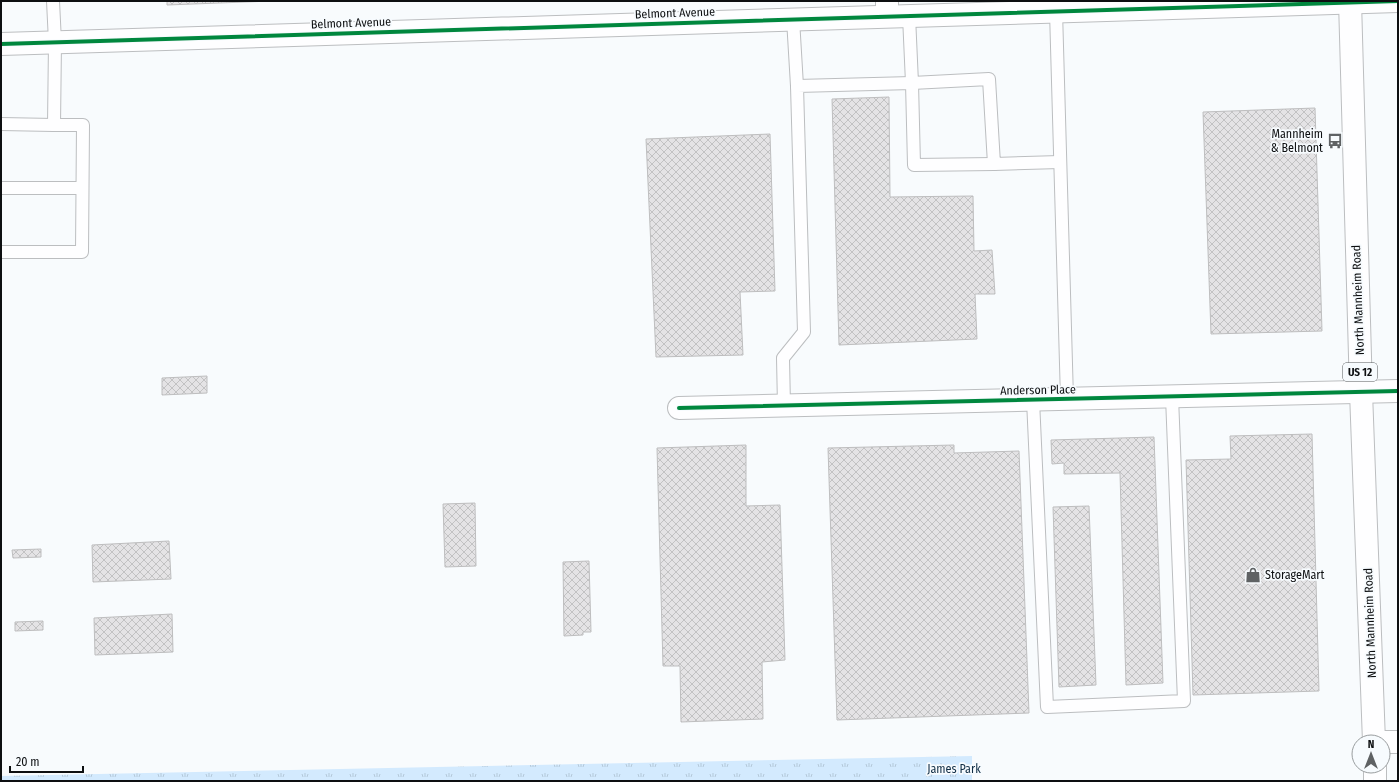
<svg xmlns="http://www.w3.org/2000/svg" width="1399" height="782" font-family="'Fira Sans Condensed',sans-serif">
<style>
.grass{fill:url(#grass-tufts)}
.building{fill:url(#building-cross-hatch);stroke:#bebebf}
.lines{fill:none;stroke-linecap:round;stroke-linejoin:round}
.lane-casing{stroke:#bcbec0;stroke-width:14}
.street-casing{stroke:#bcbec0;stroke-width:24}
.secondary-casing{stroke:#bcbec0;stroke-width:24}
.primary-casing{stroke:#bcbec0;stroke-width:24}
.lane{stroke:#fefeff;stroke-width:12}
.street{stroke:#fefeff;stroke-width:22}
.secondary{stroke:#fefeff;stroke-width:22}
.primary{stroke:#fefeff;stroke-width:22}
.cycleway-casing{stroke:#f7fbfe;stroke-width:6}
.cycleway{stroke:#00873e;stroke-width:4}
.labels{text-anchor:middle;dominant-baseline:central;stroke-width:3.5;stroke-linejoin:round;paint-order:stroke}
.shield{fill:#f7fbfe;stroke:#535658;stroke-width:1}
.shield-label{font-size:11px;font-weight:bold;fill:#0d0f11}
.street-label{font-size:12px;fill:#0d0f11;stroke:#f7fbfe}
.poi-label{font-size:12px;fill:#0d0f11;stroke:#f7fbfe;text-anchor:end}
.park-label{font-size:12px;fill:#0f2d45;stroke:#f7fbfe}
</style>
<defs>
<pattern id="grass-tufts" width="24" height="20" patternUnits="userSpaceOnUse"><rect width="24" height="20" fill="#d3eafe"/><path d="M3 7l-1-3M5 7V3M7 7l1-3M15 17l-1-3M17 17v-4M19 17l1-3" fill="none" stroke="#b4c8d9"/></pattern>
<pattern id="building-cross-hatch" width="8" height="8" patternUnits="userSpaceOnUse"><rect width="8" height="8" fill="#e4e3e5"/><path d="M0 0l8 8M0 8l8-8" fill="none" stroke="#c2c2c3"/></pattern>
</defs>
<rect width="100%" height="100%" fill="#f8fbfd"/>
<polygon class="grass" points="972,756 972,781 1,781 1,776"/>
<g class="building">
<polygon points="167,1 272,1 167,5"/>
<polygon points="889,97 890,197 973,196 974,251 992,250 995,294 975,294 977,339 839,345 832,99"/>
<polygon points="1315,108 1322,331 1211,334 1203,112"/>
<polygon points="770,134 775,291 740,292 743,355 656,357 646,139"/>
<polygon points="207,376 207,393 162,395 162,378"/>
<polygon points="1312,434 1319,691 1193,695 1186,460 1231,459 1230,436"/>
<polygon points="1154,437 1163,683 1126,685 1120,473 1064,474 1064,463 1052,464 1051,440"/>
<polygon points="746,445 746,506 780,505 785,660 762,662 763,719 681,722 680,666 663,666 657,448"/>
<polygon points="954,445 954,453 1019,451 1029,713 837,720 828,448"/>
<polygon points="475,503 476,566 445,567 443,504"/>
<polygon points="1089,506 1096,685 1059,687 1053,507"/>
<polygon points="169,541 171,579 93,582 92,545"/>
<polygon points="41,549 41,557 13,558 12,550"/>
<polygon points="589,561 591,632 583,632 583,635 564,636 563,562"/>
<polygon points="172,614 173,652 95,655 94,618"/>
<polygon points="43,621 43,630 15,631 15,622"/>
</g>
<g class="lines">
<defs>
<g id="lane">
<polyline points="1056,11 1067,399"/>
<polyline points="909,16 912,83 989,79 994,164 1060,162"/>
<polyline points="793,19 797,86"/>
<polyline points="1,124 54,125"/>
<polyline points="1,188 82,188"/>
<polyline points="1,252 82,252 83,125 54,125 55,42 53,1"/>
<polyline points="1033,400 1047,707 1184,701 1172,397"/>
<polyline points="784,406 783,358 804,332 797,86 912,83 914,165 994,164"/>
</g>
<g id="street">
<polyline points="1,44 1398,1"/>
<polyline points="679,408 1398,391"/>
<polyline points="1383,742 1398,742"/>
</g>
<polyline id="secondary" points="887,1 887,16"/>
<g id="primary">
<polyline points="1350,1 1361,392 1374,742"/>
<polyline points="1375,766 1375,781"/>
</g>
</defs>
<use href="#lane" class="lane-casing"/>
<use href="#street" class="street-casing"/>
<use href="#secondary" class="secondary-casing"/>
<use href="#primary" class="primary-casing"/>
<use href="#lane" class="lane"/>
<use href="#street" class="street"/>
<use href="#secondary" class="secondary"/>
<use href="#primary" class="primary"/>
<defs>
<g id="cycleway">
<polyline points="1,44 1398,1"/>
<polyline points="679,408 1398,391"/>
</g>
</defs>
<use href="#cycleway" class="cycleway-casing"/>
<use href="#cycleway" class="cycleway"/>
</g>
<defs>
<symbol id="bus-bare" viewBox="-9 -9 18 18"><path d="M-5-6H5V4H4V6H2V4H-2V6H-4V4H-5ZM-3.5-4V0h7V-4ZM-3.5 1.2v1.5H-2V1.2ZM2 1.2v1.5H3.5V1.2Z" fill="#5f6264" stroke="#f7fbfe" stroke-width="2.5" paint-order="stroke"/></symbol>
<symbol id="shop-bare" viewBox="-9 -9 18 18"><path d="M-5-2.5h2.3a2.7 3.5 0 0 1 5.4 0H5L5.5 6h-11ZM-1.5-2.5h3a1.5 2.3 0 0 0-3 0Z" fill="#5f6264" stroke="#f7fbfe" stroke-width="2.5" paint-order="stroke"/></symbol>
</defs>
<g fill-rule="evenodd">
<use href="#bus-bare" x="1324" y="130" width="22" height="22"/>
<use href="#shop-bare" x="1242" y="564" width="22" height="22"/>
</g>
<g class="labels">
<rect class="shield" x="1343" y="363" width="34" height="18" rx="3"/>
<g class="shield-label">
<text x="1360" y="372">US 12</text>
</g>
<g class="street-label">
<text transform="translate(675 13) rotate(-2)">Belmont Avenue</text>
<text transform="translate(351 23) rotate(-2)">Belmont Avenue</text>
<text transform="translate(1358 300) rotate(-92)">North Mannheim Road</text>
<text transform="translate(1038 390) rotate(-1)">Anderson Place</text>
<text transform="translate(1370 623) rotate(-92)">North Mannheim Road</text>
</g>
<g class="poi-label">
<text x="1323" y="134">Mannheim<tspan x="1323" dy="14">&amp; Belmont</tspan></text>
<text x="1265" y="575" text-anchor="start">StorageMart</text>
</g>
<g class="park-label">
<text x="954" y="769">James Park</text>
</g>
</g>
<rect width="1399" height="782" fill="none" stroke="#0d0f11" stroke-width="4"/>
<g transform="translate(1371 754)"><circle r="19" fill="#f7fbfe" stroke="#999d9f"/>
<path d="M0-3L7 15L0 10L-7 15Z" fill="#5f6264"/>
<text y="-6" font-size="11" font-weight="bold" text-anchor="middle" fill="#0d0f11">N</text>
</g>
<path d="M10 766v6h73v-6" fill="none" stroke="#0d0f11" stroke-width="2"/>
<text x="16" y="766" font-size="12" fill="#0d0f11" stroke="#f7fbfe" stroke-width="3" paint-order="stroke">20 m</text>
</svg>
